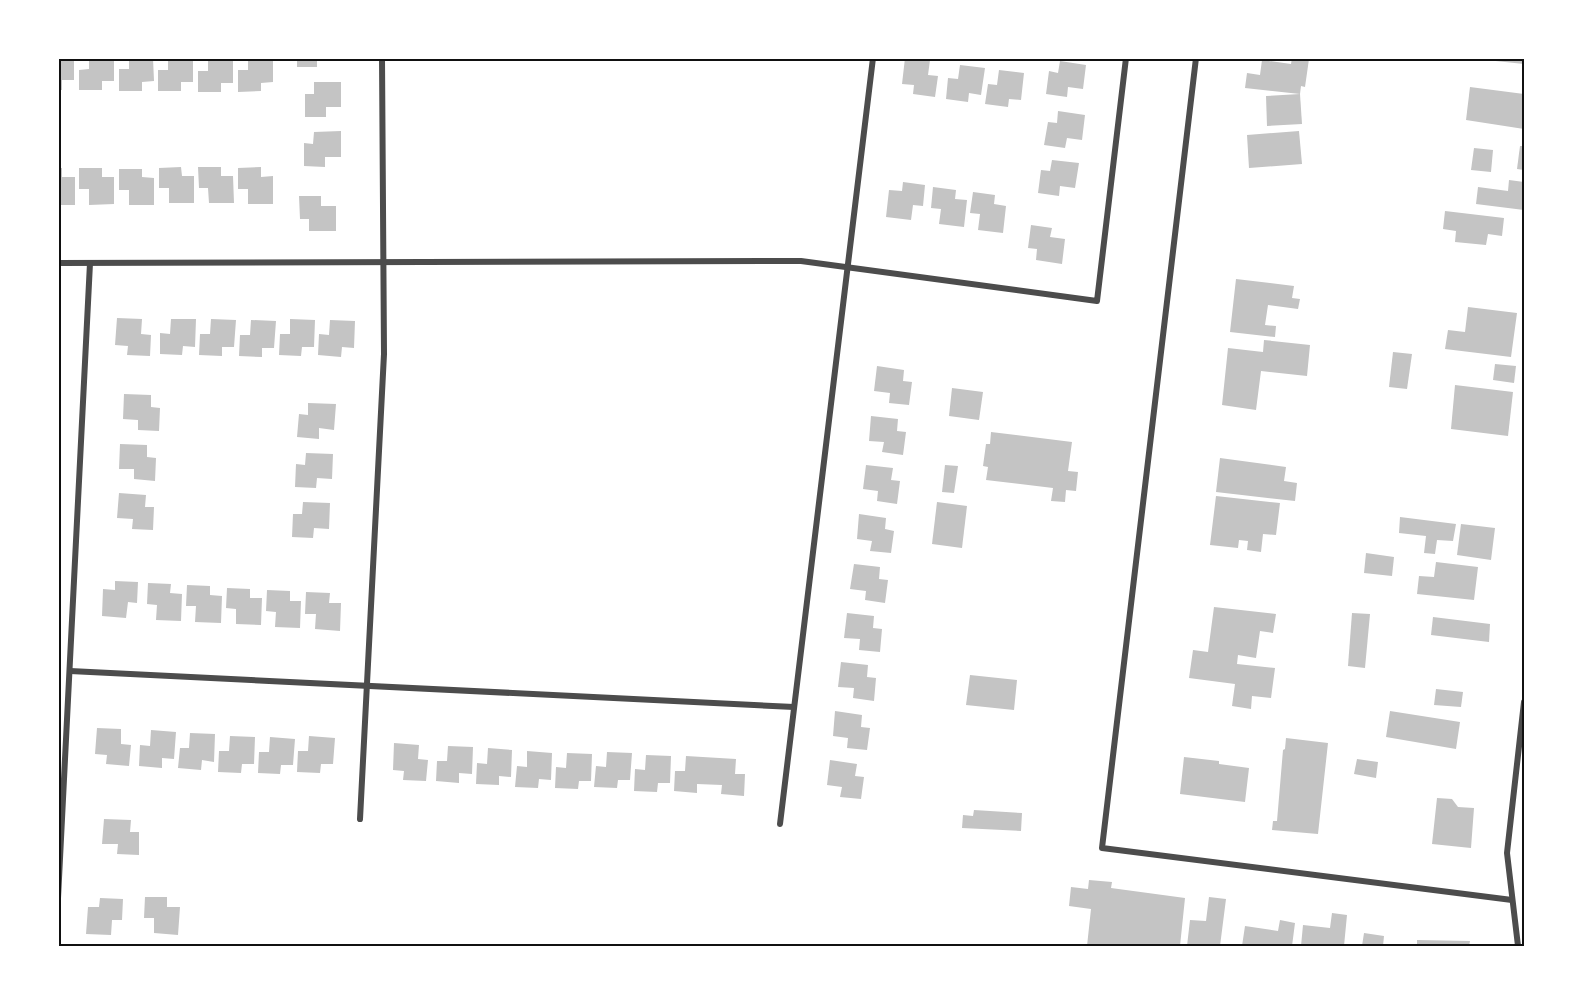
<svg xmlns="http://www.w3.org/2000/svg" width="1583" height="1005" font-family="Mulish,sans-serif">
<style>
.building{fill:#c4c4c4}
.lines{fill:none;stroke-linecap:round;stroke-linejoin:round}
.minor{stroke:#4c4c4c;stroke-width:6}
.neatline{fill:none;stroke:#111;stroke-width:2}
</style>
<rect width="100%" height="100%" fill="#fff"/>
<g class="building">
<polygon points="58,58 74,58 74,80 62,80 62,90 58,90"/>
<polygon points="89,58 114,58 114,81 102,81 102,90 79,90 79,70 89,69"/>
<polygon points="129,58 153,58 154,81 142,82 142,91 119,91 119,69 129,69"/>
<polygon points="168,58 193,58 193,82 181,82 181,91 158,91 158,70 168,70"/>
<polygon points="208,58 233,58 233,83 221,83 221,92 198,92 198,71 208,71"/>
<polygon points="248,58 273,58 273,82 261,83 261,91 238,92 238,70 248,70"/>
<rect x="297" y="58" width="20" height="9"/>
<polygon points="905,58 930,60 928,75 938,76 935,97 913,94 914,85 902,84"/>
<polygon points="1292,58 1309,59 1305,87 1301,86 1300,94 1245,88 1247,73 1260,75 1262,60 1291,64"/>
<polygon points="1486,58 1524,58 1524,64 1486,60"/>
<polygon points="1060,61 1086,65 1083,89 1068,87 1067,97 1046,94 1049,71 1058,73"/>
<polygon points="960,65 985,68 981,95 969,93 968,102 946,99 948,78 958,79"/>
<polygon points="999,70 1024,73 1021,100 1009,99 1008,107 985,104 988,84 997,85"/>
<polygon points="314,82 341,82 341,107 326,107 326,117 305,117 305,94 314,94"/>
<polygon points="1470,87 1524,94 1524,129 1466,120"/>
<polygon points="1300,94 1302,124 1267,126 1266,96"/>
<polygon points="1058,111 1085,115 1082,140 1067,138 1065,148 1044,145 1048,122 1057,123"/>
<polygon points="341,131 341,157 325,157 325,167 304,166 304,143 313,144 314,132"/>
<polygon points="1299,131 1302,164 1249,168 1247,135"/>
<polygon points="1520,146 1524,146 1524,170 1517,169"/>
<polygon points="1474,148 1493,150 1491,172 1471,170"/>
<polygon points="1052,160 1079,163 1075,188 1060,186 1059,196 1038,193 1041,170 1050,171"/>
<polygon points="181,167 182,176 194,176 194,203 169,203 169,188 159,188 159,168"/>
<polygon points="198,167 221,167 221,176 233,176 234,203 209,203 208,188 199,188"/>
<polygon points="261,167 261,177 273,176 273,204 248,204 248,189 238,189 238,168"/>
<polygon points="58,168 62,168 62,177 75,177 75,205 58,205"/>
<polygon points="79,168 102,168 102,177 114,177 114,204 89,205 89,189 79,189"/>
<polygon points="119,169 142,169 142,177 154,178 154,205 129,205 129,190 119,190"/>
<polygon points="1509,180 1524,182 1524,210 1476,204 1478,187 1508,191"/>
<polygon points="903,182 925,185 923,206 913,205 911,220 886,217 889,190 902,191"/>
<polygon points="933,187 956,190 955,199 967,200 964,227 939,224 941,209 931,208"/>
<polygon points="973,192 995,195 994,204 1006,206 1003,233 978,230 980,214 970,213"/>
<polygon points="299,196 321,196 321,206 336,206 336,231 309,231 309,219 300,219"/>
<polygon points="1445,211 1504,218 1502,236 1488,234 1486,245 1455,242 1456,231 1443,229"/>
<polygon points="1031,225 1052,228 1050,237 1065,239 1062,264 1036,260 1037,249 1028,248"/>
<polygon points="1236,279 1294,286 1292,298 1300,299 1298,309 1268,305 1265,325 1276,326 1275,337 1230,332"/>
<polygon points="1468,307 1517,313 1511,357 1445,349 1448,330 1465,332"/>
<polygon points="117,318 142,319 141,334 151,335 150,356 127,355 128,346 115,345"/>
<polygon points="171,319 196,319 195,347 183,346 182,355 160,354 160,333 170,334"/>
<polygon points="211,319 236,320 234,347 222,347 222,356 199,355 200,334 210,334"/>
<polygon points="290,319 315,320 314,347 302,347 301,356 279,355 280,334 290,334"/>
<polygon points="251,320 276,321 274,348 262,348 262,357 239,356 240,335 250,335"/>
<polygon points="330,320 355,321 354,348 342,347 341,357 318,355 319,334 329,335"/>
<polygon points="1264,340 1310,345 1307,376 1261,371 1256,410 1222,405 1228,348 1263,352"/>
<polygon points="1393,352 1412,354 1407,389 1389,387"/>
<polygon points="1495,364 1516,366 1514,383 1493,380"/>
<polygon points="877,366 904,370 903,381 912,382 909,405 889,403 890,393 874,391"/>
<polygon points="1455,385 1513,392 1508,436 1451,429"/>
<polygon points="952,388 983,392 979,420 949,416"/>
<polygon points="124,394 151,395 151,407 160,408 159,431 138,430 138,420 123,419"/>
<polygon points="308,403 336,404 334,430 319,428 319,439 297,437 299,414 308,415"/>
<polygon points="871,416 898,419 897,431 906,432 903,455 882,452 884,442 869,441"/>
<polygon points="991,432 1072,442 1068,471 1078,472 1076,491 1066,490 1065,502 1051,501 1053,488 986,480 988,467 983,466 986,444 990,444"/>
<polygon points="120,444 147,445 147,457 156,458 155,481 134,479 134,469 119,469"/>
<polygon points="306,453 333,454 332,479 317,478 316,488 295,487 296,464 305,465"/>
<polygon points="1220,458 1286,467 1284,481 1297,483 1295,501 1216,492"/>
<polygon points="866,465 893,468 891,480 900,481 897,504 877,501 878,491 863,489"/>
<polygon points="945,465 958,466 954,493 942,492"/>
<polygon points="119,493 146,495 145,507 154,507 153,530 132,529 133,519 117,518"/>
<polygon points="1216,496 1280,503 1276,535 1263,534 1261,552 1247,550 1248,541 1239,540 1238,548 1210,545"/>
<polygon points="303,502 330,503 329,529 314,528 313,538 292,537 293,514 302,514"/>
<polygon points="937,502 967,506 962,548 932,544"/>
<polygon points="859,514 886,518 885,529 894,531 891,553 870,551 872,541 857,539"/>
<polygon points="1400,517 1456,524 1453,541 1437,540 1435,554 1424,553 1426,536 1399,533"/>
<polygon points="1461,524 1495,528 1491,560 1457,555"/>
<polygon points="1366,553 1394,557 1392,576 1364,573"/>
<polygon points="1436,562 1478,567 1474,600 1417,594 1419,576 1434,577"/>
<polygon points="854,564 880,567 879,579 888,580 885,603 865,600 866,591 850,589"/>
<polygon points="115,581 138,582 137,603 128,602 126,618 102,616 103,589 115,590"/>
<polygon points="148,583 171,584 170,593 182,594 181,621 156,620 157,605 147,604"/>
<polygon points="187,585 210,586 210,595 222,596 221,623 195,622 196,606 186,606"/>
<polygon points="227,588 250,589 250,598 262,598 261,625 236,624 236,609 226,608"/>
<polygon points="267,590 290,591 290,601 301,601 300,628 275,627 276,612 266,611"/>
<polygon points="306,592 330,593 329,603 341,603 340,631 315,629 316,614 305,614"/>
<polygon points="1214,607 1276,614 1273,633 1260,631 1256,658 1238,655 1237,664 1275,668 1271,698 1252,696 1251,709 1232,706 1235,684 1189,678 1193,650 1208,652"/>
<polygon points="847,613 874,616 873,628 882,629 880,652 859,650 860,639 844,638"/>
<polygon points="1352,613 1370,614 1365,668 1348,666"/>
<polygon points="1433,617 1490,624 1489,642 1431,635"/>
<polygon points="841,662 868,665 867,677 876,678 874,701 853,698 854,688 838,687"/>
<polygon points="970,675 1017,680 1014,710 966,705"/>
<polygon points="1436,689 1463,692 1461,707 1434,705"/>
<polygon points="835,711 862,715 861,727 870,728 867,750 847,748 848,738 833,736"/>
<polygon points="1390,711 1460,722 1456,749 1386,737"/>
<polygon points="97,728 121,729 121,744 131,745 129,766 106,764 107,755 95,754"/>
<polygon points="151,730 176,732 174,759 162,758 162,768 139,766 140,745 150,746"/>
<polygon points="190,733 215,734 214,762 202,760 201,770 178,768 180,748 189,748"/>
<polygon points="230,736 255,737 254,764 242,764 241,773 218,772 219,751 229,751"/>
<polygon points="309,736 335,738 333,764 321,764 320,773 297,772 298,751 308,751"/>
<polygon points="270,737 295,739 293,765 281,765 280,774 258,773 259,752 269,752"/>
<polygon points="1286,738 1328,743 1318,834 1272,830 1273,821 1277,821 1283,750 1285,749"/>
<polygon points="394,743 419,745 418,759 428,760 426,781 403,780 404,771 393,770"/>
<polygon points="448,746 473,747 472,774 459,773 459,783 436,781 437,761 447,761"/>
<polygon points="488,748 512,750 511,777 499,776 499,785 476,784 477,763 487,764"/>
<polygon points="527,751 552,753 551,780 539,779 538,788 515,787 517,766 527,767"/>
<polygon points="607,752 632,753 630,780 618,780 617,788 594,787 596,766 606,767"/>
<polygon points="567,753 592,754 591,781 579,781 578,789 555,788 556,767 566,768"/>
<polygon points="646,755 671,756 670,783 658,783 657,792 634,791 635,769 645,770"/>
<polygon points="686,756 736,759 735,774 745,774 744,796 721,794 722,785 697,784 697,793 674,791 675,771 685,771"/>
<polygon points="1184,757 1219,761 1219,764 1249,768 1245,802 1180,794"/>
<polygon points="1357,759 1378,762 1376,778 1354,774"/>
<polygon points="830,760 857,764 855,776 864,777 861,799 840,797 842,787 827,785"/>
<polygon points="1437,798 1452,799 1458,807 1474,808 1471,848 1432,844"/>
<polygon points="974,810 1022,813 1021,831 962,828 963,815 973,816"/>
<polygon points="104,819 131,820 130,832 139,832 139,855 117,854 118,844 102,844"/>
<polygon points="1089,880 1112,882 1111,888 1185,898 1180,946 1087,946 1091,909 1069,906 1071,887 1088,889"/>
<polygon points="145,897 167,897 167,907 180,907 178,935 154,933 154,918 144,918"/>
<polygon points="1209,897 1226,899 1220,946 1187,946 1190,920 1206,921"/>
<polygon points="100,898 123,899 122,920 112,920 111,935 86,934 88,907 99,907"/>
<polygon points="1332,913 1347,915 1344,946 1301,946 1303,925 1330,928"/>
<polygon points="1280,920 1295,923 1292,946 1277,944 1277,946 1242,946 1245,926 1278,931"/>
<polygon points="1364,933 1384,936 1383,946 1362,946"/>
<polygon points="1417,940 1470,941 1469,946 1417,946"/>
</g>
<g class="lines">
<g class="minor">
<polyline points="1196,58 1102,848 1512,900"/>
<polyline points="58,263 801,261 1097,301 1126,58"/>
<polyline points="70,671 794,707"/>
<polyline points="360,819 384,354 382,58"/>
<polyline points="780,824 873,58"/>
<polyline points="58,898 90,263"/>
<polyline points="1518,946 1507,853 1524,702"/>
</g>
</g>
<rect width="1583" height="1005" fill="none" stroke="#ffffff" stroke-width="120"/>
<rect x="60" y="60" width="1463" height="885" class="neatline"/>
</svg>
